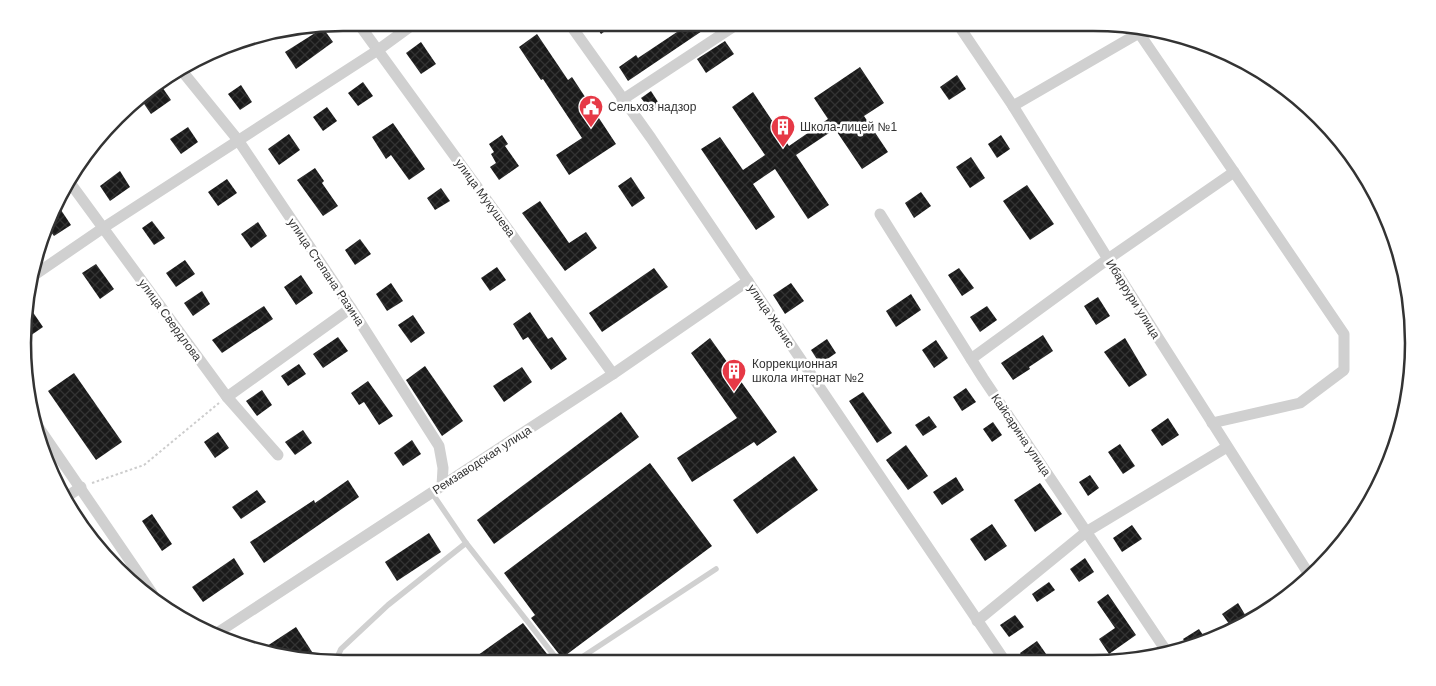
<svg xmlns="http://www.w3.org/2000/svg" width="1436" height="686" font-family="Arial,sans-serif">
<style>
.building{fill:url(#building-cross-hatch)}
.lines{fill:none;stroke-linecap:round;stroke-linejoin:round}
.path{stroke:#cdcdcd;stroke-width:2;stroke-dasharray:2.5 2.5;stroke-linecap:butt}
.service{stroke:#d0d0d0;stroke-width:5.5}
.minor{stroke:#d0d0d0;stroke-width:11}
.labels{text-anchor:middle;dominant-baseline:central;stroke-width:5;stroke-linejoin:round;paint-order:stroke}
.poi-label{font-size:12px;fill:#333;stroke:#fff;text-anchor:start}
.street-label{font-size:12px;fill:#333;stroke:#fff}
.rim{fill:none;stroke:#333;stroke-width:2.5}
</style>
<defs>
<pattern id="building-cross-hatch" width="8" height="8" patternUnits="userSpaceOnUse" patternTransform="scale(1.25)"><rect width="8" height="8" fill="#1a1a1a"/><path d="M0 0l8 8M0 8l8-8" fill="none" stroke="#333"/></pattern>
</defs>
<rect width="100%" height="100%" fill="#fff"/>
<g class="building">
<polygon points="593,22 618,22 601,34"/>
<polygon points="692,22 701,22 705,29 628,81 619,67 636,55 638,58"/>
<polygon points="323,28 333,42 296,69 285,52"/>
<polygon points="537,34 568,80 572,77 616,144 569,175 556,155 582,138 543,79 541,80 519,47"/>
<polygon points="725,41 734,54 706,73 697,59"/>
<polygon points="421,42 436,64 421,74 406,53"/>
<polygon points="860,67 884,103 864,116 888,152 862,169 835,129 796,155 829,205 808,219 775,169 753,184 775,217 756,230 701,149 720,137 743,170 765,155 732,107 753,92 789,146 828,119 814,98"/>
<polygon points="957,75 966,89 949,100 940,87"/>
<polygon points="363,82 373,96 358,106 348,93"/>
<polygon points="160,84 171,100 151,114 140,98"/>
<polygon points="241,85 252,102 240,110 228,94"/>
<polygon points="651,91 660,105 651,111 641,98"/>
<polygon points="327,107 337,121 323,131 313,117"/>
<polygon points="393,123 425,169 409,180 391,155 386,159 372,137"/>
<polygon points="188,127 198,142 181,154 170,139"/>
<polygon points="289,134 300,150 279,165 268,149"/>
<polygon points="502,135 508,144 505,146 519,166 499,180 490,167 496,163 491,154 494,152 489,144"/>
<polygon points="1001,135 1010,149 997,158 988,144"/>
<polygon points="971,157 985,178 970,188 956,167"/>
<polygon points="315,168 324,181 322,183 338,206 323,216 297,180"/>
<polygon points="120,171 130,187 110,201 100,186"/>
<polygon points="631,177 645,198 632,207 618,186"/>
<polygon points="227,179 237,193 218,206 208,192"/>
<polygon points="1027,185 1054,224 1030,240 1003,201"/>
<polygon points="441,188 450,201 435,210 427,198"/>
<polygon points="921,192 931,206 914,218 905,203"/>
<polygon points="540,201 569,243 586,232 597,248 565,271 522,213"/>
<polygon points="61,210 71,225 54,236 48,228 53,215"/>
<polygon points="152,221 165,238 154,245 142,228"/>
<polygon points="258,222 267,236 251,248 241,234"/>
<polygon points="360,239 371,254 355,265 345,250"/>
<polygon points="185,260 195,274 176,287 166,273"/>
<polygon points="96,264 114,289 100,299 82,273"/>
<polygon points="497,267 506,280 490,291 481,278"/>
<polygon points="654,268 668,287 602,332 589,313"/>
<polygon points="959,268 974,288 962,296 948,275"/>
<polygon points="301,275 313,293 296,305 284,287"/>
<polygon points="391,283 403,301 387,311 376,294"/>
<polygon points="791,283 804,301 785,314 773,295"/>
<polygon points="202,291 210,304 193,316 184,303"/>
<polygon points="911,294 921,310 896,327 886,311"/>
<polygon points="1098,297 1110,316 1096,325 1084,306"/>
<polygon points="28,305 43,327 27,338 27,329"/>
<polygon points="264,306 273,319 222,353 212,340"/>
<polygon points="987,306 997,320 980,332 970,317"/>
<polygon points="530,312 548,339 552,337 567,359 551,370 528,337 523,340 513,324"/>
<polygon points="413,315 425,333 411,343 398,325"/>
<polygon points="1043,335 1053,351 1029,367 1030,369 1013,380 1001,363"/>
<polygon points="338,337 348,351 323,368 313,354"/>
<polygon points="710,338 777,432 757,446 754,442 692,482 677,458 737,418 691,353"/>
<polygon points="1125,338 1147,375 1129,387 1104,352"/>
<polygon points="827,339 836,353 820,364 811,350"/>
<polygon points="936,340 948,358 934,368 922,350"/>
<polygon points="299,364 306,374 288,386 281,376"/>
<polygon points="425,366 463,421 442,436 406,380"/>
<polygon points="522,367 532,382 504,402 493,386"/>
<polygon points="74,373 122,442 96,460 48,391"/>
<polygon points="368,381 393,416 379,425 364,402 359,405 351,393"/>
<polygon points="966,388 976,402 962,411 953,397"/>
<polygon points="262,390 272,405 257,416 246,401"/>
<polygon points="863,392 892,433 877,443 849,401"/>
<polygon points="621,412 639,437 494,544 477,520"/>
<polygon points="929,416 937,427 923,436 915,425"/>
<polygon points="1168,418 1179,435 1162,446 1151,430"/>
<polygon points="993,422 1002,435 992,442 983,429"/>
<polygon points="303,430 312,443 295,455 285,442"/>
<polygon points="218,432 229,448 215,458 204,442"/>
<polygon points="412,440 421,454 403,466 394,453"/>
<polygon points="1120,444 1135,466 1123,474 1108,452"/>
<polygon points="906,445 928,476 908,490 886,460"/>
<polygon points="794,456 818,490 757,534 733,500"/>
<polygon points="650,463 712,546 562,658 531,618 535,615 504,573"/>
<polygon points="1090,475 1099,488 1088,496 1079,482"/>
<polygon points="956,477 964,490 942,505 933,492"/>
<polygon points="348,480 359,497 264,563 250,542 314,500 315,503"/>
<polygon points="1040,483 1062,514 1035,532 1014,500"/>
<polygon points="257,490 266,502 241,519 232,507"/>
<polygon points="152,514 172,544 162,551 142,521"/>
<polygon points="992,524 1007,546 985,561 970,539"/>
<polygon points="1132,525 1142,539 1122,552 1113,538"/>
<polygon points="429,533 441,552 397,581 385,562"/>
<polygon points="234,558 244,574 203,602 192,587"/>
<polygon points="1085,558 1094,572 1079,582 1070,569"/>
<polygon points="1049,582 1055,590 1037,602 1032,594"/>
<polygon points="1108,594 1136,635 1109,654 1099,639 1115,628 1097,602"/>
<polygon points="1238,603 1247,618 1232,628 1222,614"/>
<polygon points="1015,615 1024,627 1009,637 1000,625"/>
<polygon points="523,623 554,663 467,663"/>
<polygon points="296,627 316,658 264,648"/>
<polygon points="1199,629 1207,641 1188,646 1183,639"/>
<polygon points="1037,641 1051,661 1025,661 1020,653"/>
</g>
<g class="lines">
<polyline class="path" points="92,483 144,465 219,403"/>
<g class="service">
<polyline points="432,493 466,543 560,663"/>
<polyline points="335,662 341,649 388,605 466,543"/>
<polyline points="573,663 716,569"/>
</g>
<g class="minor">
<polyline points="358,23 613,374"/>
<polyline points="569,23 651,138 1005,661"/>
<polyline points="957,23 1013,106 1108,259 1310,576"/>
<polyline points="182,71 238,140 351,308 439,446 443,468 442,486"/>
<polyline points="622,100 739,23"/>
<polyline points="1013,106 1139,33 1234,172"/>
<polyline points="68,180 227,397 278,455"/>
<polyline points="880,214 983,378 1167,652"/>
<polyline points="30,278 103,228 378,50 415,23"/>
<polyline points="971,359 1108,259 1234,172 1344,334 1344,370 1300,403 1212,423"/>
<polyline points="227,397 351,308"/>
<polyline points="37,425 152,593"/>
<polyline points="65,498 81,487"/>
<polyline points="977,621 1086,532 1227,447"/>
<polyline points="214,635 613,374 748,281"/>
</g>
</g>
<defs>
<symbol id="civic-pin" viewBox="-11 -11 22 30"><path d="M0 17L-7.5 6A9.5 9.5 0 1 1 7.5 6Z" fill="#e63946" stroke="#fff"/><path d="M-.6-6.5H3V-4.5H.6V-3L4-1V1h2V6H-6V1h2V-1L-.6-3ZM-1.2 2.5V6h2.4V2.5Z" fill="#fff"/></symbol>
<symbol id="building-pin" viewBox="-11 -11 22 30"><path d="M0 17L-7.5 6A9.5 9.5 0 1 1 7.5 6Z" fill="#e63946" stroke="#fff"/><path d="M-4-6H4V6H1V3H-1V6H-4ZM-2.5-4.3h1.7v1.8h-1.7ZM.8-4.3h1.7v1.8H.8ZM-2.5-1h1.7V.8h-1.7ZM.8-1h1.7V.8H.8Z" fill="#fff"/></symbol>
</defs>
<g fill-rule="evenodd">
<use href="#civic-pin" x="577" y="93" width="28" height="38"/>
<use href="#building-pin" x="769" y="113" width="28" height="38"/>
<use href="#building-pin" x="720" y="357" width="28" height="38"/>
</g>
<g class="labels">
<g class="poi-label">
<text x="608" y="107">Сельхоз надзор</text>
<text x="800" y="127">Школа-лицей №1</text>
<text x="752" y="364">Коррекционная<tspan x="752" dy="14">школа интернат №2</tspan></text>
</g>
<g class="street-label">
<text transform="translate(485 198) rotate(54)">улица Мукушева</text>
<text transform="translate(326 272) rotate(56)">улица Степана Разина</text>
<text transform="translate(1133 299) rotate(58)">Ибаррури улица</text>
<text transform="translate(771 316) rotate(56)">улица Женис</text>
<text transform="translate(170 320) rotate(54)">улица Свердлова</text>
<text transform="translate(1021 435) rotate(56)">Кайсарина улица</text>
<text transform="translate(482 460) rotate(-33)">Ремзаводская улица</text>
</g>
</g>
<path d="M0 0H1436V686H0ZM343 31H1093A312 312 0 0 1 1405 343V343A312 312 0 0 1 1093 655H343A312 312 0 0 1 31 343V343A312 312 0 0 1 343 31Z" fill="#fff" fill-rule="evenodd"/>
<path class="rim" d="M343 31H1093A312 312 0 0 1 1405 343V343A312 312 0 0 1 1093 655H343A312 312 0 0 1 31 343V343A312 312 0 0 1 343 31Z"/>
</svg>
